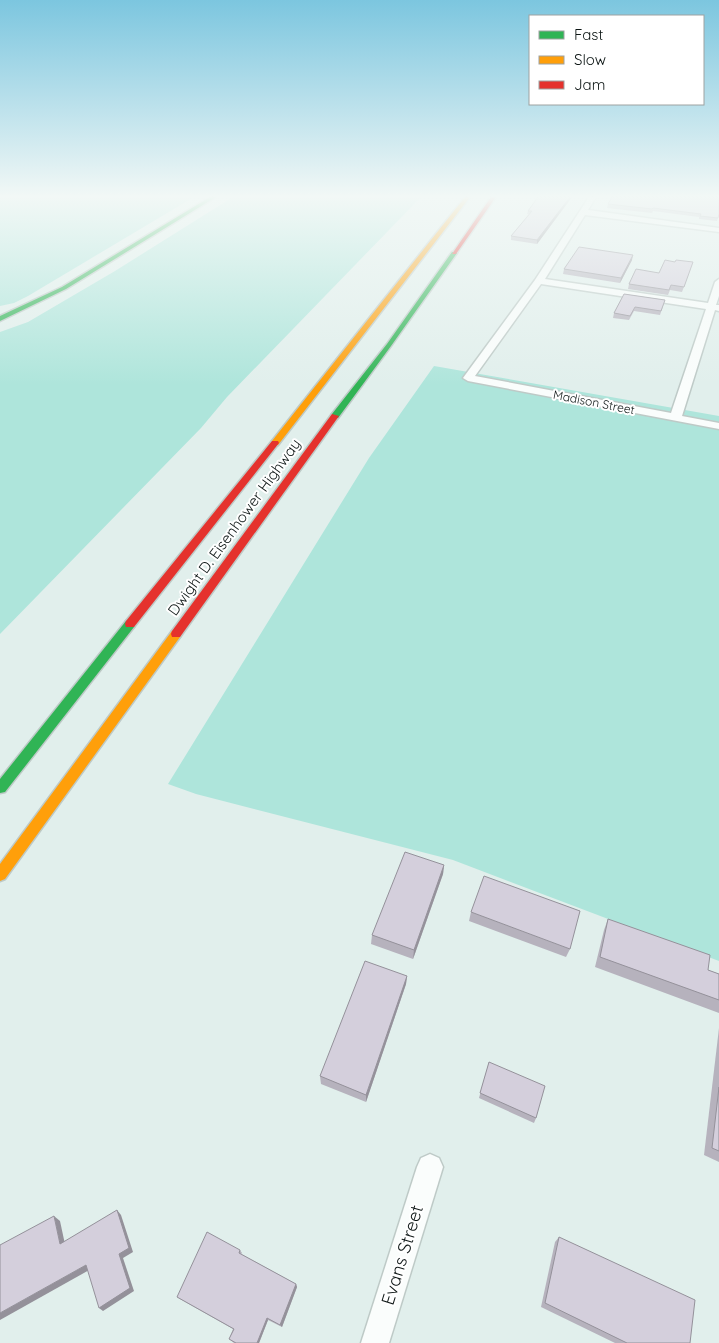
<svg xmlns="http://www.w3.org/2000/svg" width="719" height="1343" font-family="Quicksand,sans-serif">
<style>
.green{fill:#aee5db}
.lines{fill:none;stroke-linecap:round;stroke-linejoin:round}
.street-casing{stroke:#becac7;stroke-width:3}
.fast-casing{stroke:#becac7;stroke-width:3}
.slow-casing{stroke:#becac7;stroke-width:3}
.jam-casing{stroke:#becac7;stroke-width:3}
.street{fill:#fafdfc;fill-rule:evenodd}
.fast{fill:#30b455;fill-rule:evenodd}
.slow{fill:#ff9f0a;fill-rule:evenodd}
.jam{fill:#e5322d;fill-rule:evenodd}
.wall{fill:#b6b2bd}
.shaded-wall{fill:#94919a}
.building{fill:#d4cfdc;stroke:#94919a}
.labels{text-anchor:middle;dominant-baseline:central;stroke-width:4;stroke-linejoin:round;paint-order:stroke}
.far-street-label{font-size:12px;fill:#0d1615;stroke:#fff}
.street-label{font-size:15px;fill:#0d1615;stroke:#fff}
.near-street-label{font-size:18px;fill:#0d1615;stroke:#fff}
</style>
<rect width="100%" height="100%" fill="#e1efec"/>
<g class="green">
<polygon points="0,197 194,197 28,296 14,303 0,306"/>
<polygon points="233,197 421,197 227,397 201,428 0,634 0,332 28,322 115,271"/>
<polygon points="434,366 719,416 719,961 453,860 196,794 168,784 369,458"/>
</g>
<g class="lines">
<defs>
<g id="street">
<path d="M589,197h7l-8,13 131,18v4l-134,-17 -40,64 163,24 7,-21 4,-3v17l-3,9h3v6l-4,-1 -33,106 37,7v6l-251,-48 -5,-3 72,-98zM541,284l165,25 -35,104 -196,-37z"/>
<polygon points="430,1154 439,1158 443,1167 389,1343 361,1343 417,1167 421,1158"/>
</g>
<g id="fast">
<polygon points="210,197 216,197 66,289 0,321 0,316 62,287"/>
<polygon points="452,252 457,253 391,346 338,418 332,418 332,414 387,344"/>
<polygon points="130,620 134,621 135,624 134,627 5,792 0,793 0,779 126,621"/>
</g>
<g id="slow">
<polygon points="465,197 470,197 278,445 272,445 272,441"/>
<polygon points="176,630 180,631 181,634 180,637 5,879 0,881 0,864 172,631"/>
</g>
<g id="jam">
<polygon points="491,197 496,197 456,254 452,254"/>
<polygon points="332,414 339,416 180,637 172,637 171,634 172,631"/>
<polygon points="272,441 278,441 279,443 134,627 126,627 125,624 126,621"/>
</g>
</defs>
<use href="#street" class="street-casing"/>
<use href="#fast" class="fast-casing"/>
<use href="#slow" class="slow-casing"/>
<use href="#jam" class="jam-casing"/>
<use href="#street" class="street"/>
<use href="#fast" class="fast"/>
<use href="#slow" class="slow"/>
<use href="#jam" class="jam"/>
</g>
<g class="wall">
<polygon points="538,197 572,197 537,244 511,240 511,236 529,214 527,214 528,211"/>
<polygon points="612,197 719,215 717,221 699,219 699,217 653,211 652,213 607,208 608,204"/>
<polygon points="632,260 620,283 563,274 564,269"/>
<polygon points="675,262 693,262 682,292 670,290 668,295 628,289 629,284 659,273"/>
<polygon points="624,294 665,300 660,315 634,311 629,320 613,318 614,313"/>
<polygon points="444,865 443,874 413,959 371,944 372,935"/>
<polygon points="471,912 570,949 566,957 469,921"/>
<polygon points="608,919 708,970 719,974 719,1013 595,967 604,930"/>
<polygon points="407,976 406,984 366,1102 321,1084 320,1076"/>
<polygon points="719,1028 719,1162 704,1155"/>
<polygon points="489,1062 536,1118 534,1123 479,1098"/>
<polygon points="559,1237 690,1343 615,1343 541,1307 555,1242"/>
<polygon points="240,1250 242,1253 241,1254 296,1284 297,1287 282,1327 268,1320 259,1343 234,1343 229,1339 233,1329 180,1299 177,1297"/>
</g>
<g class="shaded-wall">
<polygon points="570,197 572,197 537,244 537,240"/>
<polygon points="633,255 632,260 620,283 621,278"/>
<polygon points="444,865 443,874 413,959 414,950"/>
<polygon points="407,976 406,984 366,1102 366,1095"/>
<polygon points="117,1210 121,1215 133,1252 123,1258 134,1291 103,1311 99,1308 119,1254"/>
<polygon points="54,1216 60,1221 66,1249 60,1244"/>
<polygon points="86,1265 91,1269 0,1320 0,1313"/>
<polygon points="296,1284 297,1287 282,1327 280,1325"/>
<polygon points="267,1318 268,1320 259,1343 257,1343"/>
</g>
<g class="building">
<polygon points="538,197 570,197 537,240 511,236 532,211 528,211"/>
<polygon points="612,197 719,197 719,214 718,218 700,216 701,214 653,208 652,209 608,204"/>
<polygon points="579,247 633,255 621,278 564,269"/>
<polygon points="665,260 675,262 676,260 693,262 684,287 671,285 669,290 629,284 636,269 659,273"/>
<polygon points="624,294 665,300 661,311 635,307 630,316 614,313"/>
<polygon points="405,852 444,865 414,950 372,935"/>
<polygon points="484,876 580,911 570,949 471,912"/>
<polygon points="608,919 710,955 708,970 719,974 719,1000 600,957"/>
<polygon points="365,961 407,976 366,1095 320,1076"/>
<polygon points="489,1062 545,1086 536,1118 480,1093"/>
<polygon points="719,1087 719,1151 712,1148"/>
<polygon points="117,1210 129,1248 119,1254 130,1288 99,1308 86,1265 0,1313 0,1245 54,1216 60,1244"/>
<polygon points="207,1232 240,1250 239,1253 296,1284 280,1325 267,1318 257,1343 236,1343 229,1339 234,1329 177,1297"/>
<polygon points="559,1237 695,1300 690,1343 627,1343 545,1303"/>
</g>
<linearGradient id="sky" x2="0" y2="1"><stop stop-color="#7cc6df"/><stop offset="0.51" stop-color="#f2f8f6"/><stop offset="1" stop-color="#f2f8f6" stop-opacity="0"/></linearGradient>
<rect width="719" height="385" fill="url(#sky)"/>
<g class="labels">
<g class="far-street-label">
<text transform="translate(594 402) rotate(11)">Madison Street</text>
</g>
<g class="street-label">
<text transform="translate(234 527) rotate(-54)">Dwight D. Eisenhower Highway</text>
</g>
<g class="near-street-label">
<text transform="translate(402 1255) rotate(-73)">Evans Street</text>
</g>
</g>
<rect x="529" y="15" width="175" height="90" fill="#ffffff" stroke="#9ea2a1"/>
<rect x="539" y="31" width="25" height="8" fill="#30b455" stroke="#9ea2a1"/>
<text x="574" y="40" font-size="15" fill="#0d1615">Fast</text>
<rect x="539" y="56" width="25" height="8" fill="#ff9f0a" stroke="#9ea2a1"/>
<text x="574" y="65" font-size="15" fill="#0d1615">Slow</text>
<rect x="539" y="81" width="25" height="8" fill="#e5322d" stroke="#9ea2a1"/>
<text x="574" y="90" font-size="15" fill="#0d1615">Jam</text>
</svg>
